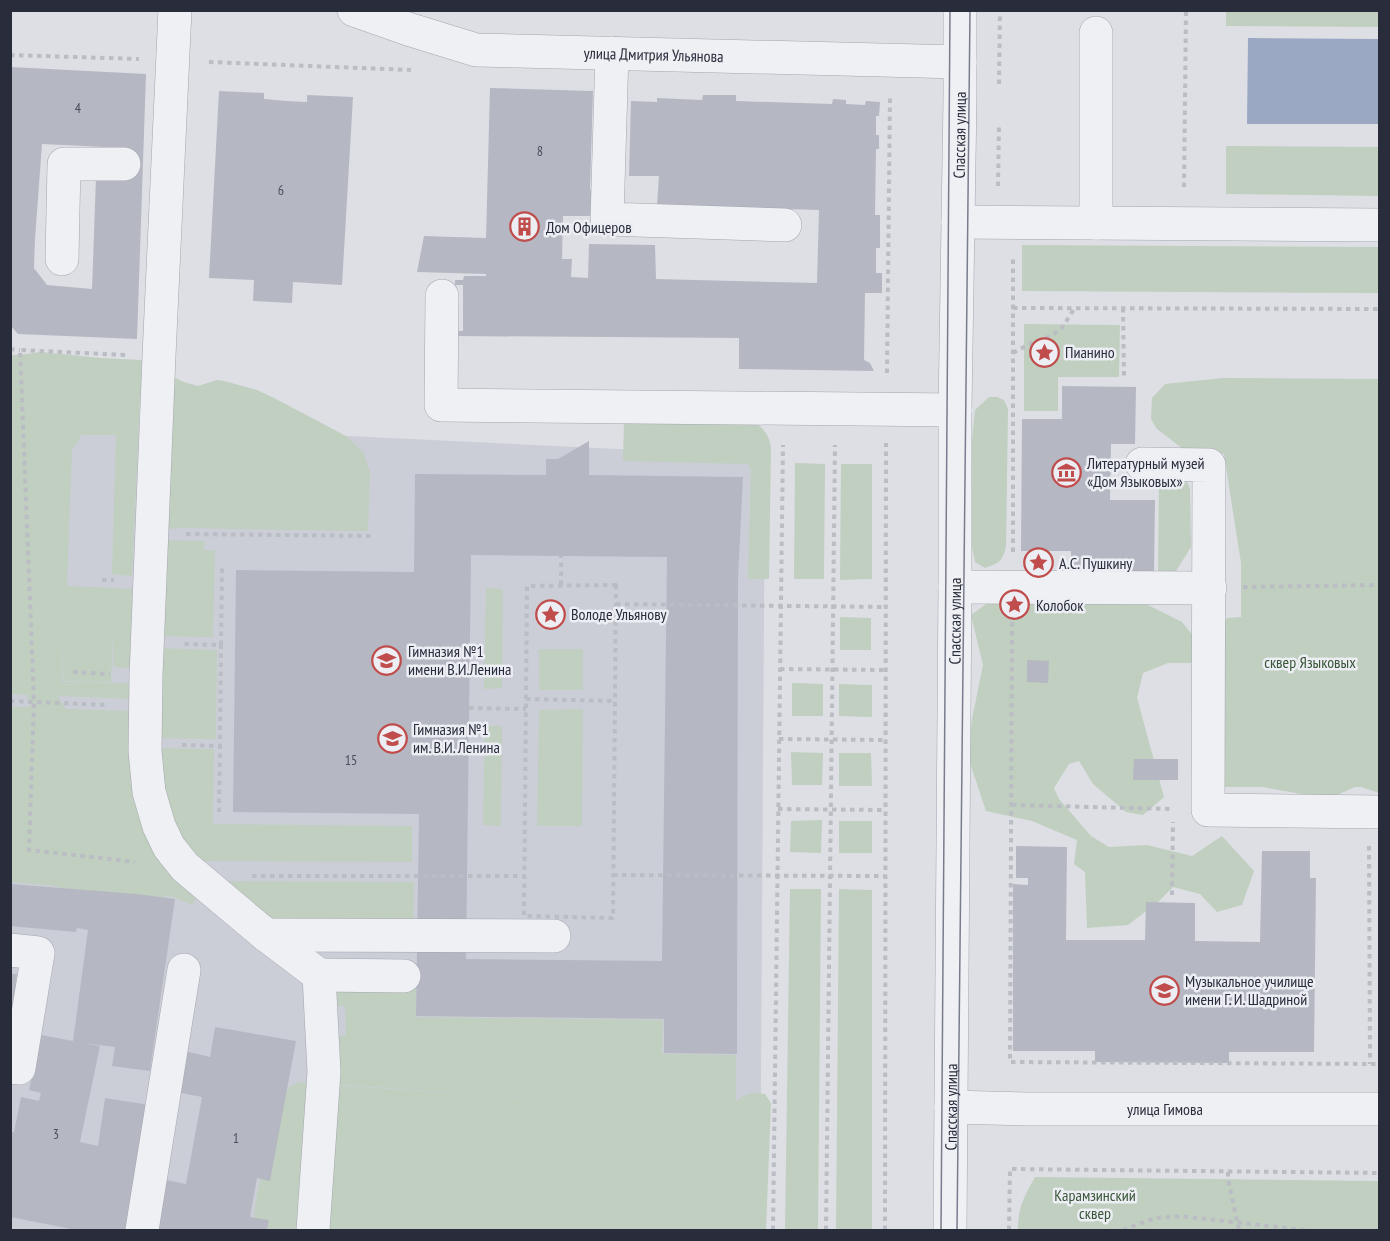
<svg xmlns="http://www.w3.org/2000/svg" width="1390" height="1241" font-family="'PT Sans Narrow',sans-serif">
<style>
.built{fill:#cbced7}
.green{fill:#c0cfbf}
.water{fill:#9ba8c3}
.building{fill:#b5b8c2;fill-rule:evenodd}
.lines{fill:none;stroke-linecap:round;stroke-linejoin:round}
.minor-casing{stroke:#a3a6af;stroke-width:34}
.path{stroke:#bbbdc4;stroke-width:4;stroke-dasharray:4.5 4.5;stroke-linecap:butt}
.minor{stroke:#eff0f4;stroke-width:33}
.tram{stroke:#787d8d;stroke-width:1.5}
.labels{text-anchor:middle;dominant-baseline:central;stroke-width:5;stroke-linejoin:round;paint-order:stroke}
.number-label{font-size:14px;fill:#4b4f5d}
.street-label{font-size:16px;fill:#282c3b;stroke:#eceef3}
.poi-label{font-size:16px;fill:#282c3b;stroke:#eceef3;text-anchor:start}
.park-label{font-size:16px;fill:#385537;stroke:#eceef3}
</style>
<rect width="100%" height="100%" fill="#dddfe5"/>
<polygon class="built" points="11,420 765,456 760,1230 11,1230"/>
<g class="green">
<polygon points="1226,11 1379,11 1379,27 1226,26"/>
<polygon points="1226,146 1379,147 1379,196 1226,194"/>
<polygon points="1022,245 1379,247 1379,293 1022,291"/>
<polygon points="1024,324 1120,325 1119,377 1058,377 1058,411 1024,411"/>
<path d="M41,352l60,6 41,2 -1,9 5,8 -3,20 -3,1 -8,178 -20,-2 4,-139h-35l-3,7 -6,7 -5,137 65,3 -1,79 -18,-1v-38l-2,53 -48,-1v-60l-1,61 69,1v16l-73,-3 8,13 65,2 66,184 -5,10 -18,-8 -8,-1 -8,5 -17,1 -94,-17 -36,-3v-175h19l-3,-12 -16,-1v-339c10,0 20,-2 30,-3z"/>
<polygon points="173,377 184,382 198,386 217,380 224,381 257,390 274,398 346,436 364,453 368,468 370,470 368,531 180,528 175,529 167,528"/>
<polygon points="1223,378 1379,379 1379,793 1361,787 1355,787 1323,801 1301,794 1262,787 1220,787 1215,638 1227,618 1241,617 1241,563 1224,454 1209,448 1191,455 1157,429 1151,419 1152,398 1165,384"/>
<path d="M989,397h8l7,3 4,9 -2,138c-4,15 -7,16 -21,21l-10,-6 -4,-20 1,-102 3,-30z"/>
<path d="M624,419l130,3c11,7 16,15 17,27l-2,130h-21l3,-109 -2,-5 -2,-1 -124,-3z"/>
<polygon points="795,463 825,464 824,579 794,579"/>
<polygon points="841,464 872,464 872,579 840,580"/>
<polygon points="1159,473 1186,479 1190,489 1191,547 1171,579 1158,579"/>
<polygon points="156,540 205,541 204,550 215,550 213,637 154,636"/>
<polygon points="486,588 503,589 502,688 484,689"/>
<polygon points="993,599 1140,601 1182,622 1198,642 1191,663 1168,663 1143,673 1137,698 1164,797 1143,815 1126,812 1093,784 1079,761 1069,764 1054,788 1059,799 1091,836 1109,847 1147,845 1192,856 1222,836 1254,871 1242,905 1217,912 1200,894 1173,887 1158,902 1128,925 1087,928 1085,872 1074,864 1077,840 1032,821 986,811 968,757 972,719 983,665 971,615"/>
<polygon points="840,617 871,618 871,650 840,650"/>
<polygon points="153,648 217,650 216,739 151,738"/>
<rect x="539" y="649" width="44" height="41"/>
<polygon points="792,683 823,684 823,716 792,716"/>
<polygon points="839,684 872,685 872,717 839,716"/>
<polygon points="583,709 582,826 537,826 539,710"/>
<polygon points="485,726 502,726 501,826 483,825"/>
<polygon points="151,748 214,749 213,824 412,826 412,862 189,861 175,844"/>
<polygon points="791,752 823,753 822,785 792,785"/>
<polygon points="839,753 871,753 872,786 839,786"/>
<polygon points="822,820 821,853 790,852 791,821"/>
<rect x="839" y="821" width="33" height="32"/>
<polygon points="214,881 414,882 413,926 267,925"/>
<polygon points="790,889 821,889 818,1230 785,1230"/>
<polygon points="839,889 872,890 872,1230 836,1230"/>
<path d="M416,986v31l247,3 -1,34 74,1v47c8,-9 17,-10 29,-8l6,9 -5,127h-449l15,-145 294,20 -294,-21 3,-47 11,-2 -1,-29h-9l-1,-11 2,-4z"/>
<path d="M300,1082l11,2 -1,146h-55c-3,-26 6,-52 13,-77 5,-22 10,-46 21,-66z"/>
<path d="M1035,1177l344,4v49h-361c0,-23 6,-33 17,-53z"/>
</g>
<polygon class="water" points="1248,38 1379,39 1379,124 1247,124"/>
<g class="building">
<path d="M10,67l136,7 -9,265 -119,-5 -8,-9zM42,144l83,4 -29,29 -4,112 -45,-4 -13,-17 1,-29z"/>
<polygon points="490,88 593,91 590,190 598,191 598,216 563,216 562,259 572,259 571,277 588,278 589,244 655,245 656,279 817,283 819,210 657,205 659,176 629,176 631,101 657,102 657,98 702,100 703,95 736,95 736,101 832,104 833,99 846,100 846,104 865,105 866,101 880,102 879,116 876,116 876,135 879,135 879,149 876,149 875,215 880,215 880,248 876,248 876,273 882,273 882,293 865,293 864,360 870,363 874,371 739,369 739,338 455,336 455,331 463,331 463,285 455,285 455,280 463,280 464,276 486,276 486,274 417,272 424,236 486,238"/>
<polygon points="219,91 264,93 264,99 286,101 307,102 307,95 353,97 342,285 293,282 292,303 253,301 254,280 209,278"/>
<polygon points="1062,386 1136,387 1135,444 1111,444 1110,500 1155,500 1154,578 1082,575 1071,565 1071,551 1021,551 1022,419 1062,419"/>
<path d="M589,441v34l154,2 -5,102 -1,475 -73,-1v-34l-248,-3 3,-202 -186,-2 3,-242 178,2 1,-98 131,1v-16h12zM471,555l196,2 -5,404 -196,-2z"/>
<polygon points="1027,660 1049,661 1048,683 1027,682"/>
<polygon points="1134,759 1178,759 1178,780 1133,780"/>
<polygon points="1016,846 1067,847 1066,940 1145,940 1146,902 1195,903 1195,941 1260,942 1262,851 1310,851 1310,878 1316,878 1314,1052 1229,1052 1229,1063 1095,1062 1095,1051 1013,1051 1013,884 1028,885 1028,878 1016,878"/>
<polygon points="10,884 137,894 175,899 150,1071 112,1066 115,1047 84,1043 100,1046 80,1142 98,1146 105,1098 150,1105 130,1230 76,1230 10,1217 10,1132 14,1132 21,1097 39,1101 41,1093 29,1090 41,1035 73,1041 88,930 77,928 76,932 10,926"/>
<polygon points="10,974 17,974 12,1011 10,1010"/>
<polygon points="215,1027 296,1041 270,1181 257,1178 250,1217 269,1220 267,1230 156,1230 166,1180 186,1184 202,1097 176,1092 185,1051 210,1057"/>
</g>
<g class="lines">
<defs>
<g id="minor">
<polyline points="175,10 159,356 146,676 145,751 149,792 159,826 169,847 185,867 266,935 319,975"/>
<path id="s1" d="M354,10l54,19 68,21 484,12"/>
<polyline points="1096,33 1096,223"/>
<polyline points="612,53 607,219 785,225"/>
<polyline points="958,222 1380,225"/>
<polyline points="62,259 64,164 124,164"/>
<polyline points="442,296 441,405 955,410"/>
<polyline points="1142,464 1209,465 1208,810 1380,812"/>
<polyline points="955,587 1210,588"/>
<polyline points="266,935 554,936"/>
<polyline points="10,950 38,953 19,1068 10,1067"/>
<path id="s2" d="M951,1107l78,2h351"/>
<polyline points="142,1230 184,970"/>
<polyline points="313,1230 324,1072 319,975 404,976"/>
<path id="s3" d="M950,1230l5,-643v-177l5,-312v-88"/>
</g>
</defs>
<use href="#minor" class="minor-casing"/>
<g class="path">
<polyline points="600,10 697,10"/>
<polyline points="10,55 139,59"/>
<polyline points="209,62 411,70"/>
<polyline points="999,84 1000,10"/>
<polyline points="998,186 999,125"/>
<polyline points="1184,187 1186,10"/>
<polyline points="1013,308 1380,309"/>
<polyline points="1123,308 1124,379"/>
<polyline points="10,349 20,350"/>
<polyline points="1013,353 1033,342 1051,336 1062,328 1074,309"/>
<polyline points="125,355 20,350 34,702 29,850 135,862"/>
<polyline points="887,373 890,95"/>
<polyline points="186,534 373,536"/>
<polyline points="1013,552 1013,256"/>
<polyline points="102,580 114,580"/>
<polyline points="561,585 561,556"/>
<polygon points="616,585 613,918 524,916 527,586"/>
<polyline points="1243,587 1380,585"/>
<polyline points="616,604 886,607"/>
<polyline points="1012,622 1010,1062 1380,1064"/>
<polyline points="221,645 222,567"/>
<polyline points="780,669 886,670"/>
<polyline points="73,672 110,674"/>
<polyline points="526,699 615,701"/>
<polyline points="10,701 109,705"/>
<polyline points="469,708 526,709"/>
<polyline points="779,739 886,740"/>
<polyline points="182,745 220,746 221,645 182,644"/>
<polyline points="1012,805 1171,809"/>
<polyline points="778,809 885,810"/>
<polyline points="219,812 220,746"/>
<polyline points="1369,846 1370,1064"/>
<polyline points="613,875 885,876"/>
<polyline points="252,876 524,876"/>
<polyline points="1172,895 1173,822"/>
<polyline points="1228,1172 1228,1179 1239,1230"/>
<polyline points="773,1230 783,445"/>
<polyline points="826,1230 835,445"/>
<polyline points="885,1230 886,443"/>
<polyline points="1009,1230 1010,1169 1380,1173"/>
<polyline points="1123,1230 1155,1218 1180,1216 1304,1230"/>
</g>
<use href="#minor" class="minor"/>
<g class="tram">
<polyline points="941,1230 950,10"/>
<polyline points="957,1230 970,10"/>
</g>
</g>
<defs>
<symbol id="building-ring" viewBox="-11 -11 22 22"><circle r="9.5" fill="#eceef3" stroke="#c04d4c" stroke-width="1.5"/><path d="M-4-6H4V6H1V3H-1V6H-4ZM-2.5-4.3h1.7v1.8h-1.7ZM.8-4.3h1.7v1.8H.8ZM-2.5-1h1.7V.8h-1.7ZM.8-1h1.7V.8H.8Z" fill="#c04d4c"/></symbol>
<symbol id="sight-ring" viewBox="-11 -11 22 22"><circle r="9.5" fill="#eceef3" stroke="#c04d4c" stroke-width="1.5"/><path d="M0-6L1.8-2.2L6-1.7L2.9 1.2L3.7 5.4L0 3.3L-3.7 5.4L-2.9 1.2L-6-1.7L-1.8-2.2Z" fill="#c04d4c"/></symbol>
<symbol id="museum-ring" viewBox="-11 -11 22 22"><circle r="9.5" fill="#eceef3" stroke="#c04d4c" stroke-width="1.5"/><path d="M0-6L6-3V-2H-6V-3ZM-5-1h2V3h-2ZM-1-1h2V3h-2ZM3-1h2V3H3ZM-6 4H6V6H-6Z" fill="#c04d4c"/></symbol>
<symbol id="school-ring" viewBox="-11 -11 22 22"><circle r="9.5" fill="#eceef3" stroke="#c04d4c" stroke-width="1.5"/><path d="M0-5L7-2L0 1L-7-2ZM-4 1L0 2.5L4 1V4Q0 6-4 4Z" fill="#c04d4c"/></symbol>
<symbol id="university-ring" viewBox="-11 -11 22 22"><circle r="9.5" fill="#eceef3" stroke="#c04d4c" stroke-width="1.5"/><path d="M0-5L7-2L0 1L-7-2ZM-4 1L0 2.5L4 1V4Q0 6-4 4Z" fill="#c04d4c"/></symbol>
</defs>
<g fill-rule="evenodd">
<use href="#building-ring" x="508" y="210" width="33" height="33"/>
<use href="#sight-ring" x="1028" y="336" width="33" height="33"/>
<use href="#museum-ring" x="1050" y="456" width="33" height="33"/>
<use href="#sight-ring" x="1022" y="546" width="33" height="33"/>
<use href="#sight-ring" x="998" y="588" width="33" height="33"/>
<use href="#sight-ring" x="534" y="598" width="33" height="33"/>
<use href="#school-ring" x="370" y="644" width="33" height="33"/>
<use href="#school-ring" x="376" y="722" width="33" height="33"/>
<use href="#university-ring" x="1148" y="974" width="33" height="33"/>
</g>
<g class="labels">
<g class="number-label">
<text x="78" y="108">4</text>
<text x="540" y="151">8</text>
<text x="281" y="190">6</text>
<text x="351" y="760">15</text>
<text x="56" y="1134">3</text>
<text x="236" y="1138">1</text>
</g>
<g class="street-label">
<text stroke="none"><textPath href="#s1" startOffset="306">улица Дмитрия Ульянова</textPath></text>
<text stroke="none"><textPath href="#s3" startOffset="1095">Спасская улица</textPath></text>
<text stroke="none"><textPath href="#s3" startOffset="609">Спасская улица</textPath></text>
<text stroke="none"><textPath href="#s3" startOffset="123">Спасская улица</textPath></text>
<text stroke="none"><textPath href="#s2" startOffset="214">улица Гимова</textPath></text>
</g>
<g class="poi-label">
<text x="546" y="227">Дом Офицеров</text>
<text x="1065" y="352">Пианино</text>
<text x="1087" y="463">Литературный музей<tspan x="1087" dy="18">«Дом Языковых»</tspan></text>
<text x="1059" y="563">А.С. Пушкину</text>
<text x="1036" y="605">Колобок</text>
<text x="571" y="614">Володе Ульянову</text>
<text x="408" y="651">Гимназия №1<tspan x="408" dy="18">имени В.И.Ленина</tspan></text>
<text x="413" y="729">Гимназия №1<tspan x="413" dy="18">им. В.И. Ленина</tspan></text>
<text x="1185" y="981">Музыкальное училище<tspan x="1185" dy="18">имени Г. И. Шадриной</tspan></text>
</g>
<g class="park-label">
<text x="1310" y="662">сквер Языковых</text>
<text x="1095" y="1195">Карамзинский<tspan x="1095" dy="18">сквер</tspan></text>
</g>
</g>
<rect width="1390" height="1241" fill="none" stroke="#282c3b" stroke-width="24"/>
</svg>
